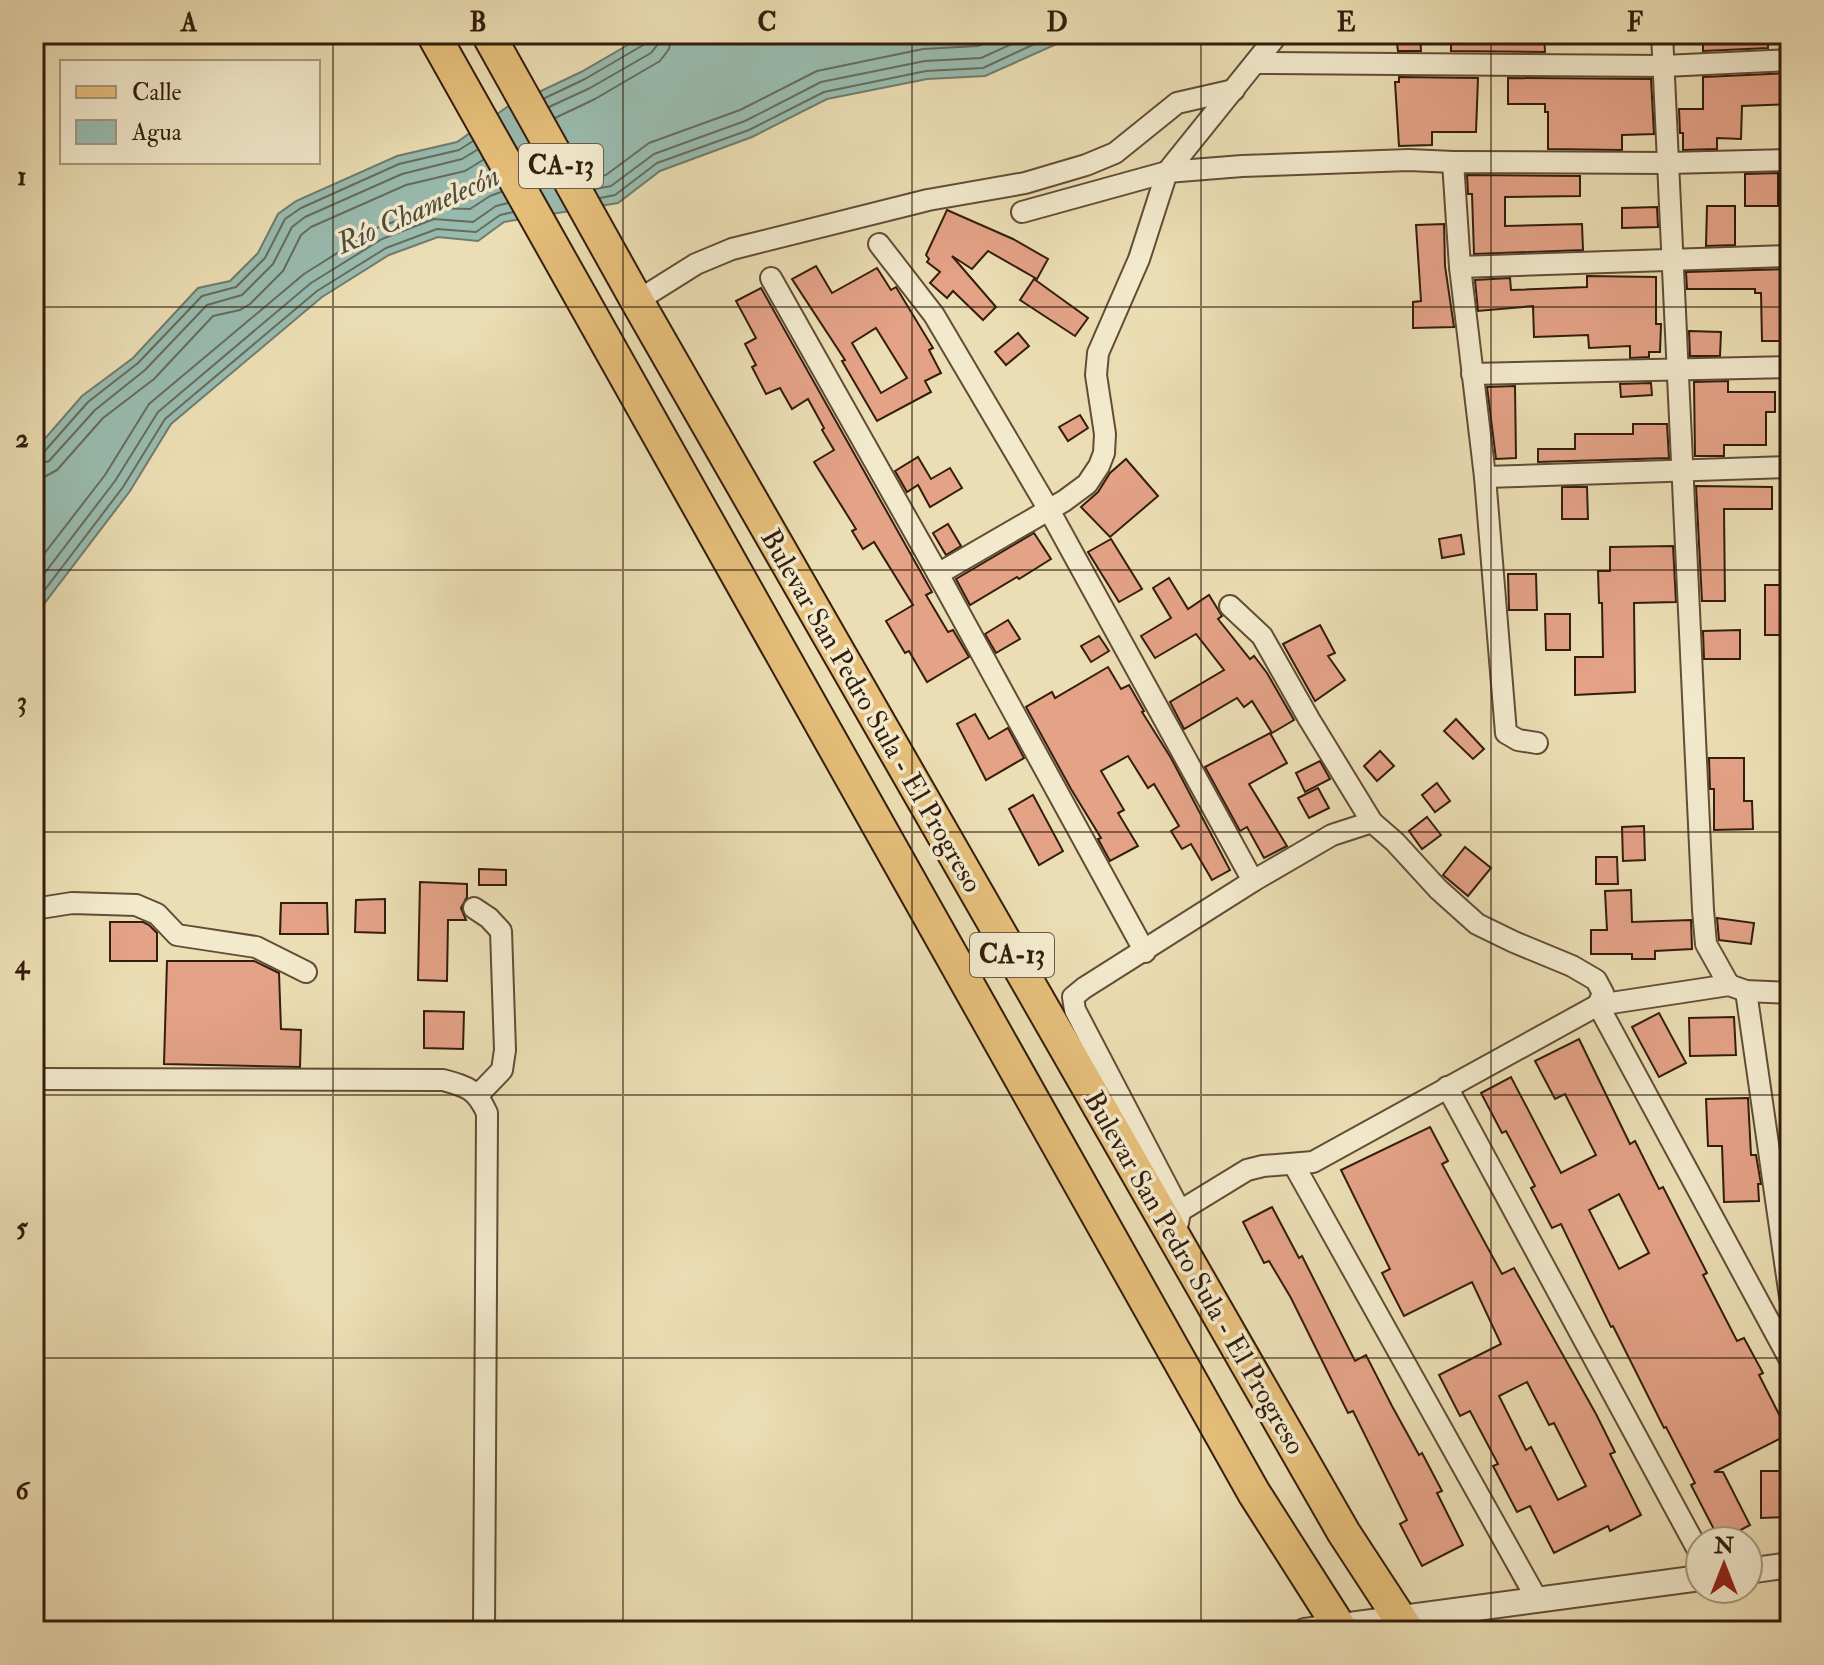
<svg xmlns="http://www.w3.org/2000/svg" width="1824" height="1665" font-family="'IM FELL Double Pica',serif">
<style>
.water{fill:#99bcb0;stroke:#707c6e;stroke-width:2}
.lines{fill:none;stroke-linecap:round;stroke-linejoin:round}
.shore{stroke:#666c5e;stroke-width:2}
.building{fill:#e4a287;stroke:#331d0c;stroke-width:2;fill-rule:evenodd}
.minor-casing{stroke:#614d36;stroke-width:24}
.tertiary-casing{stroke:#614d36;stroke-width:28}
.primary-casing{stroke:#331d0c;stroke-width:36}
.minor{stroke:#f3eace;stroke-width:20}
.tertiary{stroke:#f3eace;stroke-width:24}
.primary{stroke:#e6bf7a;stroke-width:32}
.grid{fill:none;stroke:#331d0c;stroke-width:2;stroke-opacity:0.55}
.labels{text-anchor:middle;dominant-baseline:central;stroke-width:7;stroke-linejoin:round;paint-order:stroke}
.shield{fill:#f3eace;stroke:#6d5a46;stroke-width:2}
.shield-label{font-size:26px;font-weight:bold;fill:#331d0c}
.street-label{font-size:28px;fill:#331d0c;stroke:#f3eace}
.water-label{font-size:30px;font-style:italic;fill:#524d3d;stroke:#f3eace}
.neatline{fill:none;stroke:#331d0c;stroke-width:3}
.grid-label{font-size:26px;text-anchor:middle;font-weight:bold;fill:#331d0c}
</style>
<rect width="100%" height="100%" fill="#ecdeb4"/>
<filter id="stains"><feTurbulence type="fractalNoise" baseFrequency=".0025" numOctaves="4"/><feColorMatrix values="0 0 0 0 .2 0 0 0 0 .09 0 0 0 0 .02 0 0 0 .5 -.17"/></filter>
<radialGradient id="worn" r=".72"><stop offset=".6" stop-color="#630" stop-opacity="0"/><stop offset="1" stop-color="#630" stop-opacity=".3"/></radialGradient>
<polygon class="water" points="647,34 1066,34 1059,43 985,76 927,79 827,99 752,137 660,171 618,203 504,222 478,241 438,237 389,255 322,297 171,424 130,491 34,617 34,451 82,396 133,358 198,288 230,281 258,253 278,214 296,201 397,156 457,142 507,107 581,72"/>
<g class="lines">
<g class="shore">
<polyline points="545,98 585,79 645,44 650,34"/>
<polyline points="549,107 590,88 651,53 658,44 660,34"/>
<polyline points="555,118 595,99 660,61 669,49 672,34"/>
<polyline points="589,178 606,175 649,143 740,110 817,71 923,49 978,46 1005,34"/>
<polyline points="595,189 611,186 654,154 745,121 821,82 925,61 981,58 1034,34"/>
<polyline points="600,198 615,195 657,163 749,130 824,92 926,71 983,68 1056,34"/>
<polyline points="34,456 43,453 88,402 138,363 202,296 236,287 265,258 285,219 301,208 399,164 459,150 473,141"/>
<polyline points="34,466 49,461 95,410 145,370 207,305 242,295 273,264 292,227 305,217 402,174 462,159 477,150"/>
<polyline points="34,478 46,476 57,470 103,418 154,379 213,316 240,310 250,304 283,271 301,235 311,227 406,185 465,171 483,160"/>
<polyline points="34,567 105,475 149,404 304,274 377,228 431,208 470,209 490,196 501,192"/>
<polyline points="34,587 115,481 158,412 311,283 382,239 434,219 473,222 496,206 508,203"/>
<polyline points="34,604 123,487 165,419 317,291 386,248 437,229 476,232 500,215 513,212"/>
</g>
</g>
<g class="building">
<polygon points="1404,34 1420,34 1421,51 1398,51 1397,44 1404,43"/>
<polygon points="1451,34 1544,34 1545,52 1451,51"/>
<polygon points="1703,34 1768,34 1768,48 1703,51"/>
<polygon points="1790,73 1790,104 1742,106 1741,139 1717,138 1717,149 1683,150 1683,133 1680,133 1679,109 1703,109 1703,77"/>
<polygon points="1399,77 1478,78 1476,132 1432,132 1432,145 1399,146 1395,82 1399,82"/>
<polygon points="1508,78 1651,79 1654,134 1622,135 1622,150 1548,149 1548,112 1545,112 1545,104 1508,104"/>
<polygon points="1778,173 1778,206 1745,206 1745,174"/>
<polygon points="1467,175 1580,176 1580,196 1505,197 1505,226 1582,224 1583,250 1474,254 1472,194 1468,194"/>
<polygon points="1707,206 1735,206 1735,245 1706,246"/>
<polygon points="1657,207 1658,227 1622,228 1622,208"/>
<polygon points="947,210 1013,239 1048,259 1037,279 988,251 972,269 952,256 996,307 983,320 953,291 947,298 930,283 940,272 927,262 929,259 926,255"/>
<polygon points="1444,224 1445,266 1454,327 1413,328 1413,302 1421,301 1416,225"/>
<path d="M816,266l16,27 45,-25 14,22 5,-3 37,61 -4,2 12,23 -16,8 6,11 -54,29 -35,-60 3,-1 -53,-81zM876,328l31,50 -26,15 -29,-50z"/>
<polygon points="1790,269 1790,341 1762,341 1761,293 1755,293 1755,289 1687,289 1686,272"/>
<polygon points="1587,276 1656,277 1656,324 1661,324 1660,352 1649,352 1649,357 1630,358 1630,346 1589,348 1588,335 1534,337 1533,306 1478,311 1475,280 1510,278 1511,290 1587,287"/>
<polygon points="1034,279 1088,318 1075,336 1020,300"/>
<polygon points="761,288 932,592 926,595 948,632 953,630 969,657 927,682 909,651 905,653 886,621 913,605 874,542 863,549 852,531 856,529 814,462 834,450 822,430 824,428 808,399 792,409 780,388 766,394 752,367 756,365 745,344 756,338 736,301"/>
<polygon points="1689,331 1721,332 1720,356 1690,356"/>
<polygon points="1018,333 1029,346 1006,365 995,352"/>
<polygon points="1728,381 1728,392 1775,392 1775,412 1766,412 1766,445 1724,445 1724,456 1695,456 1694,382"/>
<polygon points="1651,383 1652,395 1621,397 1620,384"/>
<polygon points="1515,386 1516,458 1496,459 1487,387"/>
<polygon points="1080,415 1088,428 1068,441 1059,427"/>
<polygon points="1633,424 1667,424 1669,458 1538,462 1538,449 1575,449 1575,434 1633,434"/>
<polygon points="918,457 931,479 950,468 962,488 930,507 918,485 907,492 895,471"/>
<polygon points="1126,459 1158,496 1110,537 1081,507 1098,492 1110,473"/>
<polygon points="1696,486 1772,487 1772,509 1724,509 1725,601 1702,601"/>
<polygon points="1562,487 1587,487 1588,519 1562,519"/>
<polygon points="948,524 961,546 946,555 933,533"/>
<polygon points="1034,533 1051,559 1019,579 1017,577 970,605 956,579"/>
<polygon points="1461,535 1464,554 1442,558 1439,539"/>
<polygon points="1111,539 1142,589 1119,602 1088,552"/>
<polygon points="1673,546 1676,602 1634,603 1635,692 1575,695 1575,657 1603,657 1602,603 1599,603 1598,571 1610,571 1610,547"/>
<polygon points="1508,574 1536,574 1537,610 1509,610"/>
<polygon points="1169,578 1188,609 1209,595 1222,616 1218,619 1250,659 1254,656 1267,673 1294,720 1272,733 1252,701 1244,707 1237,698 1184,729 1170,702 1224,670 1196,634 1155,658 1141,636 1171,618 1153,588"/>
<rect x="1765" y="585" width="25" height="50"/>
<polygon points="1545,614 1570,614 1570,650 1546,650"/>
<polygon points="1008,620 1020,639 996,653 985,634"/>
<polygon points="1320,625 1335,653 1328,656 1345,680 1315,701 1283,644"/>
<polygon points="1740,630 1740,659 1704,659 1703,631"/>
<polygon points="1099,636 1109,651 1091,662 1081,646"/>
<polygon points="1108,667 1121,689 1129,685 1144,711 1142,712 1171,758 1230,870 1212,880 1191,844 1182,849 1171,831 1179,826 1154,784 1148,788 1128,756 1101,771 1124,810 1118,813 1138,846 1110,861 1098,839 1101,838 1071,789 1026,707 1052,692 1055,698"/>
<polygon points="975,714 989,739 1008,728 1024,758 986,780 957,724"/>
<polygon points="1456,719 1484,749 1473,759 1444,731"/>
<polygon points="1270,733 1287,763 1249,784 1287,846 1264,858 1247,827 1240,831 1205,767"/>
<polygon points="1380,751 1394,766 1377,781 1364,766"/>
<polygon points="1709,758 1744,758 1744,801 1752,801 1753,829 1714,830 1714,789 1710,789"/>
<polygon points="1320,761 1330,779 1305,792 1296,773"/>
<polygon points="1437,783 1450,801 1435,812 1422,795"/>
<polygon points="1318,788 1329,808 1309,818 1298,798"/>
<polygon points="1033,795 1063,851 1039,865 1009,809"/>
<polygon points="1427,817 1441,835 1422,849 1409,831"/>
<polygon points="1644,826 1645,860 1623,861 1622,827"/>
<polygon points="1465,847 1491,868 1468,896 1443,875"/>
<polygon points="1596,857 1617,857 1618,884 1596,884"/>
<polygon points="479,869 506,870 506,885 479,885"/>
<polygon points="420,882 467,884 467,897 461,908 466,920 448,920 447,981 418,980"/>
<polygon points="1631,890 1632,922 1691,920 1692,949 1655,951 1655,959 1632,959 1632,954 1591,954 1591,930 1607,930 1605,891"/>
<polygon points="385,899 385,933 355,932 356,900"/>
<polygon points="281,903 327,903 328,934 280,934"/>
<polygon points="1717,918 1754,923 1751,944 1719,940"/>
<polygon points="110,922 143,922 149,925 157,933 157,961 110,961"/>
<polygon points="167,961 254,961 279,973 281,1029 301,1030 300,1067 164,1064"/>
<polygon points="424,1011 464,1012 463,1049 424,1048"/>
<polygon points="1659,1013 1686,1063 1659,1077 1632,1027"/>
<polygon points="1734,1017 1736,1055 1690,1056 1689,1018"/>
<path d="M1579,1039l51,105 5,-3 24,48 4,-2 44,86 -4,2 34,66 7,-3 19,35 -4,2 30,59 -75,38h9l27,53 -30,16 -29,-56 4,-2 -29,-56 -2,1 -51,-102 -2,1 -50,-103 -9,4 -21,-40 4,-2 -29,-55 -4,2 -21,-40 30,-16 50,96 35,-18 -31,-61 -10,5 -20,-38zM1619,1194l30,59 -30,16 -30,-59z"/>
<polygon points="1748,1098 1751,1155 1756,1155 1761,1184 1758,1184 1759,1201 1724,1202 1722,1146 1708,1146 1706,1099"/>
<path d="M1430,1127l18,34 -6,3 60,110 12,-6 82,146 19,38 -5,2 31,61 -31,16 -2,-5 -54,27 -24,-47 -13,6 -24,-46 5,-2 -28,-53 -10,5 -21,-41 62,-31 -29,-62 -68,34 -22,-43 8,-4 -49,-99zM1527,1382l22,43 5,-2 32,63 -28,14 -27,-53 -5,3 -27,-54z"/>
<polygon points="1272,1207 1299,1258 1302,1256 1355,1361 1366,1355 1392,1406 1419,1455 1422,1453 1442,1491 1437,1493 1463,1545 1422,1566 1400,1524 1407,1520 1353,1411 1348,1413 1291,1298 1269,1261 1264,1263 1243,1222"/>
<polygon points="1761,1471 1790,1471 1790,1517 1761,1518"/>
</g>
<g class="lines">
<defs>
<g id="minor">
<polyline points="1662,34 1703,910 1706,944 1729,985"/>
<polyline points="1256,63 1664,66 1790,60"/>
<polyline points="1022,212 1167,172 1242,166 1409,160 1453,162"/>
<polyline points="879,244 934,315 1049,510 1253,881"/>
<polyline points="1460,267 1790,256"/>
<polyline points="771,278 938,574 1145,952"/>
<polyline points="637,301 696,264 732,249 928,200 1025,183 1086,165 1115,153 1177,103 1234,90"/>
<polyline points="1472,374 1790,367"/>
<polyline points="1485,477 1790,467"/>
<polyline points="938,574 1064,501 1087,484 1099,466 1104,453 1105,434 1096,375 1098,353 1139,259 1167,172 1278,34"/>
<polyline points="1230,606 1262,636 1309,719 1372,822 1395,842 1438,889 1477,924 1514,942 1572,966 1596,980 1603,993 1598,1005 1790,1360"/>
<polyline points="1537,743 1518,740 1506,733 1485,477 1460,267 1453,162 1668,163 1790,160"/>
<polyline points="474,908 489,918 501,931 505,1050 502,1070 479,1094"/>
<polyline points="34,909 72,903 136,905 157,914 177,935 256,947 306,972"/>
<polyline points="1746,991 1790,1297"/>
<path d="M34,1079l409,1c25,7 33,9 44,33l-3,518"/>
<polyline points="1447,1087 1700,1554"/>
<polyline points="1294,1165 1538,1601"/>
<polyline points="1180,1211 1247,1170 1263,1166 1313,1162 1598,1005 1729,985 1746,991 1790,993"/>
<polyline points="1178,1223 1180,1211 1075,1010 1073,997 1084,988 1253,881 1332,835 1372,822"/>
</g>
<g id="tertiary">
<polyline points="1748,1571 1790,1565"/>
<polyline points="1305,1631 1700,1578"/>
</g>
<g id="primary">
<polyline points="433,34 1254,1493 1342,1631"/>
<polyline points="488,34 637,301 1344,1533 1408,1631"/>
</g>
</defs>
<use href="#minor" class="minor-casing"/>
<use href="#tertiary" class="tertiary-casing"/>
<use href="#primary" class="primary-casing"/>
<use href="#minor" class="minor"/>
<use href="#tertiary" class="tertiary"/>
<use href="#primary" class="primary"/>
</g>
<path class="grid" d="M333,34v1597M623,34v1597M912,34v1597M1201,34v1597M1491,34v1597M34,307h1756M34,570h1756M34,832h1756M34,1095h1756M34,1358h1756"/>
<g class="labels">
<g class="shield">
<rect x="519" y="144" width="84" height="44" rx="6"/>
<rect x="970" y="933" width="84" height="44" rx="6"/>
</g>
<g class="shield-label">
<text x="561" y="166">CA-13</text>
<text x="1012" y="955">CA-13</text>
</g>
<g class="street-label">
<text transform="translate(871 711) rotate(60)">Bulevar San Pedro Sula - El Progreso</text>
<text transform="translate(1194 1273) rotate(60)">Bulevar San Pedro Sula - El Progreso</text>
</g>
<g class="water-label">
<text transform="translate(418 210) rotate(-24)">Río Chamelecón</text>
</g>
</g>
<rect width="1824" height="1665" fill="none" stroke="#ecdeb4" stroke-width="88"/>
<rect x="60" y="60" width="260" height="104" fill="#f3eace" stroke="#a69880" stroke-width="2"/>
<rect x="76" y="86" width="40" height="12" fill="#e6bf7a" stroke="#a69880" stroke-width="2"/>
<text x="132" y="100" font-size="24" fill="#331d0c">Calle</text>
<rect x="76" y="120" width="40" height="24" fill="#99bcb0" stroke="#a69880" stroke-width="2"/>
<text x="132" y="140" font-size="24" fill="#331d0c">Agua</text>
<g transform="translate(1724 1565)"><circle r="38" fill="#f3eace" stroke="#a69880" stroke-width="2"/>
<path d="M0-6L14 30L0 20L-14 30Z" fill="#8f2418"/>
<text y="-12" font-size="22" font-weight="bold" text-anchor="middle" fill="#331d0c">N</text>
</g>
<rect x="44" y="44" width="1736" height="1577" class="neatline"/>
<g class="grid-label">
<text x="189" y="31">A</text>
<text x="478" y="31">B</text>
<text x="767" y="31">C</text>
<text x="1057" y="31">D</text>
<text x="1346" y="31">E</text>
<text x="1635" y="31">F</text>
<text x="22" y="185">1</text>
<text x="22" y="447">2</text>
<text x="22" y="710">3</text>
<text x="22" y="973">4</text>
<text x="22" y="1236">5</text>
<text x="22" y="1499">6</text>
</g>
<rect width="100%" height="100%" filter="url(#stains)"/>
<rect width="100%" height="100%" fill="url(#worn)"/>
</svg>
